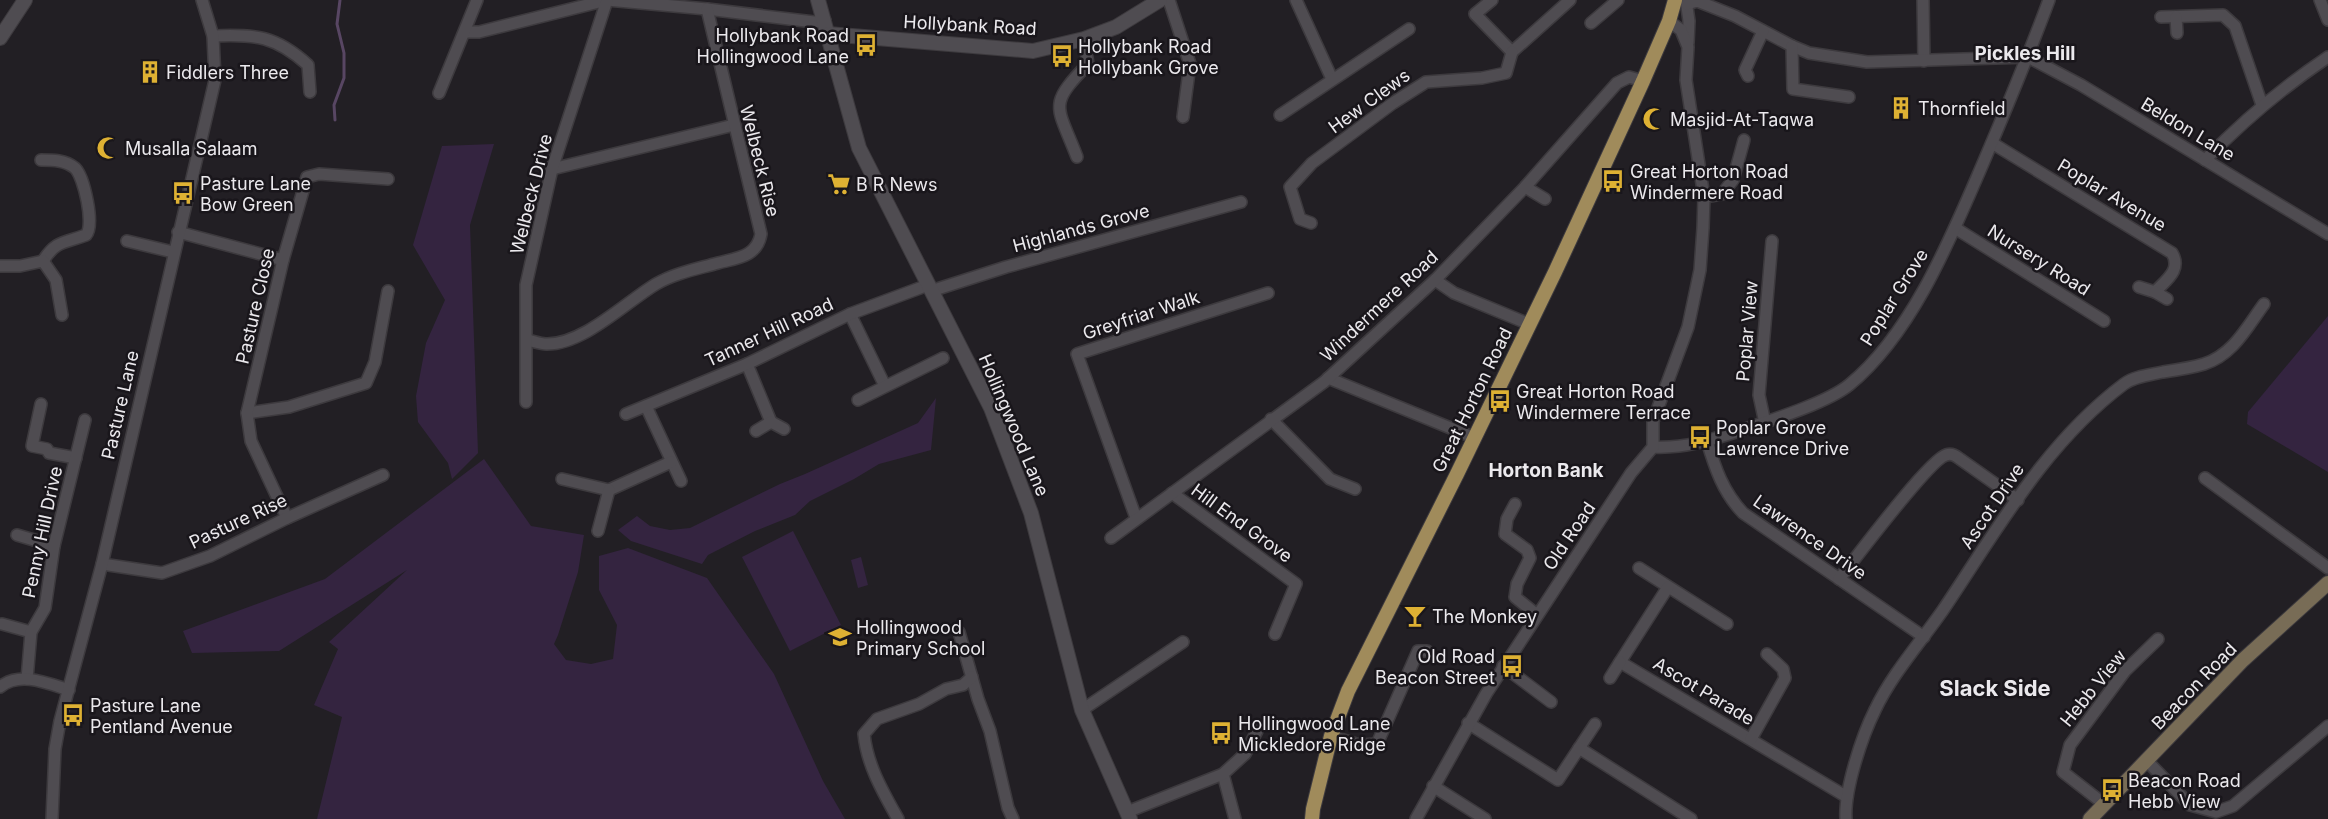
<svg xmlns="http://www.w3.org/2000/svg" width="2328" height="819" font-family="Inter,sans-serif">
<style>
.grass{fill:#342440}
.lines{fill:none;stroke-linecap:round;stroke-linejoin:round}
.stream{stroke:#584663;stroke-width:3}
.minor-casing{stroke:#3d3a3e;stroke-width:14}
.tertiary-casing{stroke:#3d3a3e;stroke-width:16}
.secondary-casing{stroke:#3d3a3e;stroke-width:16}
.primary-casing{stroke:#3d3a3e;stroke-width:16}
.minor{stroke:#4f4c51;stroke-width:11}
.tertiary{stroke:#4f4c51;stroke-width:14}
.secondary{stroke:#786c56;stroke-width:14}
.primary{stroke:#a08b5b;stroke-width:14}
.labels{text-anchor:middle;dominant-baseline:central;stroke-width:5;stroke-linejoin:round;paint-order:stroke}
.street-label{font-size:18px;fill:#ebe9ed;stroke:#19161b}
.poi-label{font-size:18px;fill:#ebe9ed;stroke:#19161b;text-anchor:start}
.neighbourhood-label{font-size:19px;font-weight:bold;fill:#ebe9ed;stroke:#19161b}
.district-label{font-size:22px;font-weight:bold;fill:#ebe9ed;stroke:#19161b}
</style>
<rect width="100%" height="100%" fill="#221f24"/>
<g class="grass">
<polygon points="494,144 470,225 478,453 452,479 448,463 418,422 416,396 426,343 445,300 413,245 442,146"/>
<polygon points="2328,316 2328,472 2247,424 2248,412"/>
<polygon points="936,398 931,450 879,464 854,479 810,501 795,515 755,531 708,555 702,564 631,541 618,530 637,516 650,526 670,530 690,528 780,484 805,474 918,423"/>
<polygon points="484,459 531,526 584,535 578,572 558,635 554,644 566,660 591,664 613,659 617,625 599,590 599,556 628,548 707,578 774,674 823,781 845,819 317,819 342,717 314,705 338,649 329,642 407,570 279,651 192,653 183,631 325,579"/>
<polygon points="793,531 841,625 790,651 742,557"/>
<polygon points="861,557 868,585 858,588 851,560"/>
</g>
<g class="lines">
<polyline class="stream" points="335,120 334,105 344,78 344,53 337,24 340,0"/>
<defs>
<g id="minor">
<polyline points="1169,0 1190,64 1183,117"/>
<polyline points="1296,0 1332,79"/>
<polyline points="1492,0 1475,14 1512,52"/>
<polyline points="1686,0 1689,21 1688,43"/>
<polyline points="1923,0 1924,61"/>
<polyline points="2320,0 2328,20"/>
<polyline points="1687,4 1697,1 1735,16 1792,46 1809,53 1867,62 2028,57 2081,85 2328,234"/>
<polyline points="2161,17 2223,15 2235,26 2262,105"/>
<polyline points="2176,17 2177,33"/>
<polyline points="1591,23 1618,0"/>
<polyline points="465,32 479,32 607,0 707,9 814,22 825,21"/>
<path d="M213,36c43,-2 63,0 95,29l2,27"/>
<polyline points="1792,46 1793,89 1849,97"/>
<polyline points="1512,52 1570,0"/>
<polyline points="1748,76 1745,70 1763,31"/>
<polyline points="439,93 477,0"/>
<polyline points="1280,115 1409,29"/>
<path d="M1992,143l180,110c10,17 -6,27 -17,39l-16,-5"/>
<path d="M1077,157c-20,-52 -30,-51 11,-93l-4,-25"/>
<path d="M41,160c12,0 24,0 34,8 9,9 20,57 11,67 -21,8 -30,5 -43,26"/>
<path d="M2205,160c38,-39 78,-73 123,-103"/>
<polyline points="552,169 734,125"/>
<polyline points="1525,187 1545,199"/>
<polyline points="1704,197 1722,194 1733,180 1744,140"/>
<polyline points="1311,223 1300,219 1290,187 1312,163 1393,103 1426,82 1482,78 1506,73 1512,52"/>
<polyline points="1955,228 2104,321"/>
<polyline points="178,232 283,260"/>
<polyline points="127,241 173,252"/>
<polyline points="0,266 20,266 43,261 56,280 62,315"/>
<polyline points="1435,280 1454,293 1529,324"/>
<polyline points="931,291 1006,267 1241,202"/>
<polyline points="2155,292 2167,299"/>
<polyline points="850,314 885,386"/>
<path d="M527,340c6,1 13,4 19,4 37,1 80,-42 110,-60 19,-11 41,-15 62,-21 19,-5 39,-6 43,-29l-54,-225"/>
<polyline points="747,364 771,422"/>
<polyline points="1328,378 1475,438"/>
<polyline points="858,400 943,358"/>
<polyline points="526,402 526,285 552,169 607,0"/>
<polyline points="41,404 32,446 47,449 49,453 76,458"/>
<polyline points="646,406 681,481"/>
<polyline points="247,413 289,407 366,383 375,362 388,291"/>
<polyline points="626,414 747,364 850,314 928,285"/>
<polyline points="1271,419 1330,479 1355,489"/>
<polyline points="1765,423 1759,395 1772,241"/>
<polyline points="756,431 771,422 784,429"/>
<path d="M1707,441c8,27 16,51 36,72l181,124"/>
<path d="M1653,447c33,2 64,-9 95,-19 27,-9 80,-26 101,-43 64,-52 103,-150 135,-224 23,-54 45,-107 65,-161"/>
<polyline points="2205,478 2328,568"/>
<polyline points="562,479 609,490 671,462"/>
<polyline points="1172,493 1296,584 1275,634"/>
<polyline points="1515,504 1507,519 1505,534 1527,550 1530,558 1517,584 1515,597 1537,615"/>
<polyline points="287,518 251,441 247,413 283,260 307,177 319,174 388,179"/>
<polyline points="1136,518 1077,354 1268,293"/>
<polyline points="598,531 609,490"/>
<polyline points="17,535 54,546"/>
<polyline points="1111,538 1324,382 1435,280 1525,187 1617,83 1629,77 1643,81"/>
<polyline points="102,564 162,573 210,556 287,518 383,475"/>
<polyline points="1639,568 1727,624"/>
<path d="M1839,579c16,-20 90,-119 107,-124 6,-2 10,1 14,4l58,41"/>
<polyline points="1668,587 1620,662 1847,797"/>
<polyline points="2,624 31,632"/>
<polyline points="959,632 978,699 990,731 1008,808 1013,819"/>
<polyline points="1503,666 1551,702"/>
<polyline points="1610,678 1620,662"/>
<polyline points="27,679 31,632 45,608 54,546 85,420"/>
<path d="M0,687c20,-16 47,-4 69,3"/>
<polyline points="1082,710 1183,642"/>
<polyline points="1468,723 1558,780 1595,724"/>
<polyline points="1331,736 1359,745 1377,744 1418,651 1427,651"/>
<polyline points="1751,739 1785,678 1783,669 1767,654"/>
<polyline points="1579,748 1691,819"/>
<polyline points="2147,761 2190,805 2216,812 2233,806 2328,726"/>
<polyline points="1223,774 1235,819"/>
<polyline points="1433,786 1485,819"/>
<polyline points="2104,804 2063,772 2070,745 2125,671 2158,639"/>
<polyline points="1127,812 1223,774 1245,754 1257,731"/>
<polyline points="52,819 55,749 60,721 102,564 215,80 213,36 202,0"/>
<path d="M898,819c-15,-27 -31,-54 -34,-85l13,-15 42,-15 27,-15 17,-4 9,-8"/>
<polyline points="1416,819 1486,694 1631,473 1653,447 1653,421 1688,327 1700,270 1703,228 1704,197 1686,80 1688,47 1681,30 1669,21"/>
<path d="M1846,819c-2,-29 16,-83 29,-109 17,-36 45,-67 68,-100 54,-80 102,-167 181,-226 11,-8 26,-9 39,-12 14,-2 28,-4 41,-8 29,-9 43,-37 60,-60"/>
</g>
<g id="tertiary">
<polyline points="818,0 859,148 991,408 1031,513 1082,710 1130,819"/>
<polyline points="828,34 1033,51 1084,39 1116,27 1160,0"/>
<polyline points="0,38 25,0"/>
</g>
<polyline id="secondary" points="2090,819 2243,660 2328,583"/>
<polyline id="primary" points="1312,819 1313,809 1331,736 1348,691 1457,474 1555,272 1643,81 1669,21 1675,0"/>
</defs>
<use href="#minor" class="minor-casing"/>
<use href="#tertiary" class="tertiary-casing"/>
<use href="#secondary" class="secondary-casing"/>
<use href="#primary" class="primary-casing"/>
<use href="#minor" class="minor"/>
<use href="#tertiary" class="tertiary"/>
<use href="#secondary" class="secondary"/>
<use href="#primary" class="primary"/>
</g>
<defs>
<symbol id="bus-bare" viewBox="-9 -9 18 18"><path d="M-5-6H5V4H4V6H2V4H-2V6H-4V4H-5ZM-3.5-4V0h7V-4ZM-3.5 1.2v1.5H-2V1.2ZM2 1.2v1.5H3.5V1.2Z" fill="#deb133" stroke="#19161b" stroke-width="2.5" paint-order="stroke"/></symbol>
<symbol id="building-bare" viewBox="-9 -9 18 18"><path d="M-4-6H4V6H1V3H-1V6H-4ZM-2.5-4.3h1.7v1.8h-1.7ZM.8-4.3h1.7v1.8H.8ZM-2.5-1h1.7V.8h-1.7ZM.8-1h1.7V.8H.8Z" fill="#deb133" stroke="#19161b" stroke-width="2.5" paint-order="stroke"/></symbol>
<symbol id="mosque-bare" viewBox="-9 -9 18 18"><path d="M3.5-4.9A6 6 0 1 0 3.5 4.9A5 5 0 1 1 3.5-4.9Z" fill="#deb133" stroke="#19161b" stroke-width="2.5" paint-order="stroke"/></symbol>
<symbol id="supermarket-bare" viewBox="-9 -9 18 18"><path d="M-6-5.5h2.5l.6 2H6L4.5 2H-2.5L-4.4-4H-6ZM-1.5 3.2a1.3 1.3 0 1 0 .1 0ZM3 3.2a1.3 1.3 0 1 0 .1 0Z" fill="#deb133" stroke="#19161b" stroke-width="2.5" paint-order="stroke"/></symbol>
<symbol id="bar-bare" viewBox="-9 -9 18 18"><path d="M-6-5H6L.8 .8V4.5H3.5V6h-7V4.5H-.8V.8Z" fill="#deb133" stroke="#19161b" stroke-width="2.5" paint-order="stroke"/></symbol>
<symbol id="school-bare" viewBox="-9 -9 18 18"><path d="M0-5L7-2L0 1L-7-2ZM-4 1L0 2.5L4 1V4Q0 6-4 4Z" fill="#deb133" stroke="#19161b" stroke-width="2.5" paint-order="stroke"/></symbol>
</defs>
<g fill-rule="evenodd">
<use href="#bus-bare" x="850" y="29" width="32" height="32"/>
<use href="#bus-bare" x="1046" y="40" width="32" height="32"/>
<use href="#building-bare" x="134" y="56" width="32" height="32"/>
<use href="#building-bare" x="1885" y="92" width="32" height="32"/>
<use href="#mosque-bare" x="1638" y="103" width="32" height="32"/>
<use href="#mosque-bare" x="92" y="132" width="32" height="32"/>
<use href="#bus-bare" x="1597" y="165" width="32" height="32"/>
<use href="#supermarket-bare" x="823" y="168" width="32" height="32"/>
<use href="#bus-bare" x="167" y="177" width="32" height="32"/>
<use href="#bus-bare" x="1484" y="385" width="32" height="32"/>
<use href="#bus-bare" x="1684" y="421" width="32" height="32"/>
<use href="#bar-bare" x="1399" y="600" width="32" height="32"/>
<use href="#school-bare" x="824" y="621" width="32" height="32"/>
<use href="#bus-bare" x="1496" y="650" width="32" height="32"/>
<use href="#bus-bare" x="57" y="699" width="32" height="32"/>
<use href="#bus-bare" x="1205" y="717" width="32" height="32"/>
<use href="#bus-bare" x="2096" y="774" width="32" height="32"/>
</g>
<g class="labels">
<g class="street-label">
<text transform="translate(970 25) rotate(3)">Hollybank Road</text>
<text transform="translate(1369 101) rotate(-36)">Hew Clews</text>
<text transform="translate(2188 129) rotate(31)">Beldon Lane</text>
<text transform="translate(760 161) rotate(76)">Welbeck Rise</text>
<text transform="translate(531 194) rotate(-76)">Welbeck Drive</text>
<text transform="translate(2112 195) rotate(31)">Poplar Avenue</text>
<text transform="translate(1081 228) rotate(-15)">Highlands Grove</text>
<text transform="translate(2039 260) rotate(32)">Nursery Road</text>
<text transform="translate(1894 297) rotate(-58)">Poplar Grove</text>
<text transform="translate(255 306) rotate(-77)">Pasture Close</text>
<text transform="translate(1379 306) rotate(-43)">Windermere Road</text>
<text transform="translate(1141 315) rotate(-18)">Greyfriar Walk</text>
<text transform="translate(1747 331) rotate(-85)">Poplar View</text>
<text transform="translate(769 332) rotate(-25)">Tanner Hill Road</text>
<text transform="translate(1472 400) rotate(-64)">Great Horton Road</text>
<text transform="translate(120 405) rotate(-77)">Pasture Lane</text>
<text transform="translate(1014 425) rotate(67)">Hollingwood Lane</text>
<text transform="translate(1992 506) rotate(-56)">Ascot Drive</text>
<text transform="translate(238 521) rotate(-25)">Pasture Rise</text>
<text transform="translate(1242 523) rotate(36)">Hill End Grove</text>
<text transform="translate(42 532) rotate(-78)">Penny Hill Drive</text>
<text transform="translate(1569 536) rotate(-56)">Old Road</text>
<text transform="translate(1810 537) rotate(35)">Lawrence Drive</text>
<text transform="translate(2194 686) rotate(-46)">Beacon Road</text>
<text transform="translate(2093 688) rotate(-51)">Hebb View</text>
<text transform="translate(1704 691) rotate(31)">Ascot Parade</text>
</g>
<g class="poi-label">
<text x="849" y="35" text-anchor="end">Hollybank Road<tspan x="849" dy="21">Hollingwood Lane</tspan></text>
<text x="1078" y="46">Hollybank Road<tspan x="1078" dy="21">Hollybank Grove</tspan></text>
<text x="166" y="72">Fiddlers Three</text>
<text x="1918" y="108">Thornfield</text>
<text x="1670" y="119">Masjid-At-Taqwa</text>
<text x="125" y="148">Musalla Salaam</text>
<text x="1630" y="171">Great Horton Road<tspan x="1630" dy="21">Windermere Road</tspan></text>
<text x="200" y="183">Pasture Lane<tspan x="200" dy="21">Bow Green</tspan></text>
<text x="856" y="184">B R News</text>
<text x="1516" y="391">Great Horton Road<tspan x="1516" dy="21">Windermere Terrace</tspan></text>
<text x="1716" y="427">Poplar Grove<tspan x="1716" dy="21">Lawrence Drive</tspan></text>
<text x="1432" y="616">The Monkey</text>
<text x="856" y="627">Hollingwood<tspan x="856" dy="21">Primary School</tspan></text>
<text x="1495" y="656" text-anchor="end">Old Road<tspan x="1495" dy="21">Beacon Street</tspan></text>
<text x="90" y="705">Pasture Lane<tspan x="90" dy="21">Pentland Avenue</tspan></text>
<text x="1238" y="723">Hollingwood Lane<tspan x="1238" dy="21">Mickledore Ridge</tspan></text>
<text x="2128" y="780">Beacon Road<tspan x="2128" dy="21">Hebb View</tspan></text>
</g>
<g class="neighbourhood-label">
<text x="2025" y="53">Pickles Hill</text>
<text x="1546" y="470">Horton Bank</text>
</g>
<g class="district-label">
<text x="1995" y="688">Slack Side</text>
</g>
</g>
</svg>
